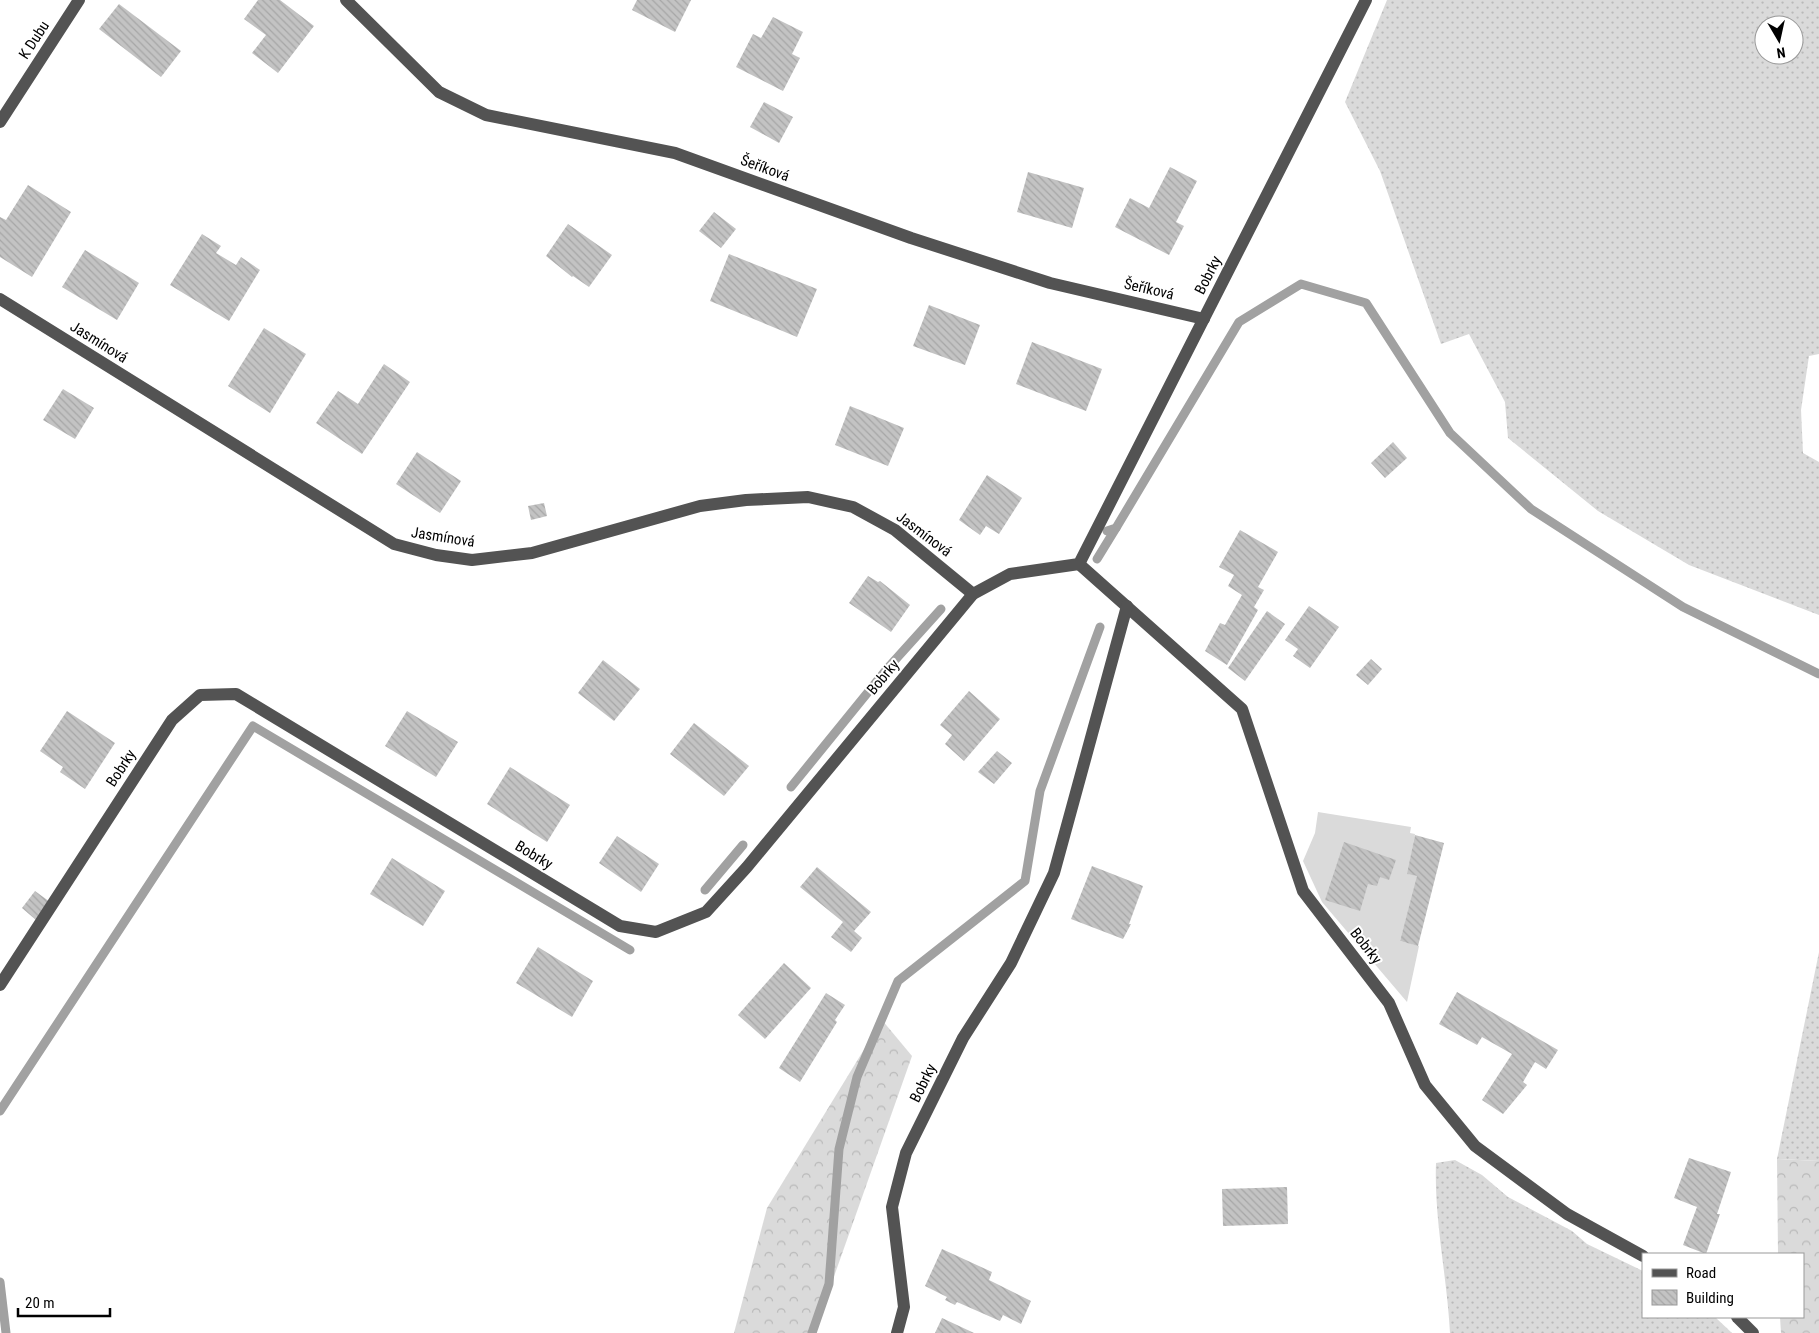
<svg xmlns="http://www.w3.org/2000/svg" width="1819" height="1333" font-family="'Roboto Condensed',sans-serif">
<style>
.grass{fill:url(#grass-dots);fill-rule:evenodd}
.forest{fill:url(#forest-crowns)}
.garden{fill:#dadada}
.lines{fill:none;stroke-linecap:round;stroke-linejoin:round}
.stream{stroke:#a1a1a1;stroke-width:9}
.building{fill:url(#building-back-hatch)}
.minor{stroke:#535353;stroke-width:12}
.labels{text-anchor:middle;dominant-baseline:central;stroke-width:4;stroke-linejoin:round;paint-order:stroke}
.street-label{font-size:15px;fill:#000;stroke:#fff}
</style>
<defs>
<pattern id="grass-dots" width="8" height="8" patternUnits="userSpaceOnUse" patternTransform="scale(1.25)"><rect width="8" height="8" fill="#dadada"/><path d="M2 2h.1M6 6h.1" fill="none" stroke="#b9b9b9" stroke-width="1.8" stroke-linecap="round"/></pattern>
<pattern id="forest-crowns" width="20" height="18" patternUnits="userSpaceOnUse" patternTransform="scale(1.25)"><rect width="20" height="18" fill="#dadada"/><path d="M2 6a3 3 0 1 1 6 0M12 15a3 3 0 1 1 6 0" fill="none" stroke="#b9b9b9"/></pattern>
<pattern id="building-back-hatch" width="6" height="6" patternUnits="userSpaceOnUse" patternTransform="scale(1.25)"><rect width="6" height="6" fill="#c3c3c3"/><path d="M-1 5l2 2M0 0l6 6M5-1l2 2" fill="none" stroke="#a6a6a6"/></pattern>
</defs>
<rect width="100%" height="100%" fill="#fff"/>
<g class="grass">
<path d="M1387,0h432v354l-10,2 -8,54 2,43 16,9v153l-130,-50 -91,-54 -90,-73 -3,-36 -36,-68 -28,10 -61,-173 -35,-69zM1764,25h30v30h-30z"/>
<polygon points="1819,952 1819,1161 1777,1159"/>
<path d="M1455,1160l27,15 26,22 64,34 15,13 56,27v46h72l17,16h-282c-3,-57 -16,-113 -14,-170z"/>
</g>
<g class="forest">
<polygon points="882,1020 912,1056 814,1333 734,1333 767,1208"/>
<polygon points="1777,1159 1819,1161 1819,1333 1781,1333 1780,1317 1803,1317 1803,1254 1778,1254"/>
</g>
<polygon class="garden" points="1318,812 1411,827 1410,833 1415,834 1408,874 1418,876 1400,941 1419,946 1407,1002 1322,902 1303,861 1315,833"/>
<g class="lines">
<g class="stream">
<polyline points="1107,531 1116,528 1239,322 1301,284 1366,303 1450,433 1531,509 1683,607 1819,674"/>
<polyline points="1097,559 1116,528"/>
<polyline points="791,787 886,670 941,609"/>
<polyline points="705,890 743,845"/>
<polyline points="0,1111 253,726 630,950"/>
<polyline points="0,1282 6,1333"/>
<polyline points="812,1333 829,1284 839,1149 857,1077 898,981 1025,881 1040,791 1100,627"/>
</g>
</g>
<g class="building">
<polygon points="258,0 280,0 314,26 278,73 252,53 266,35 244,19"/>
<polygon points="637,0 691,0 675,32 632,10"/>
<polygon points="119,4 181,51 161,77 99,29"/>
<polygon points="773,17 803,32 792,54 800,58 783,91 736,67 753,34 761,38"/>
<polygon points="764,102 793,117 779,143 750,127"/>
<polygon points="1170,167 1197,181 1176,222 1184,226 1169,255 1115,227 1130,198 1149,208"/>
<polygon points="1028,172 1084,188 1072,228 1017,212"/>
<polygon points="28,185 71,212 32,277 0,257 0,217 6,220"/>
<polygon points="714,212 736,229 721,248 699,231"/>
<polygon points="568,224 612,255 589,287 573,276 572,277 546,256"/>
<polygon points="202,234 221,246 216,253 236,265 241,257 260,270 229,321 170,285"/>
<polygon points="85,250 139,283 117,320 62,287"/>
<polygon points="729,254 817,289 797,337 710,301"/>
<polygon points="929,305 980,325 965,365 913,346"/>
<polygon points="264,328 306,354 270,413 228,386"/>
<polygon points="1032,342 1102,369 1086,411 1016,384"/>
<polygon points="384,364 410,382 362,454 316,423 338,391 358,404"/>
<polygon points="63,389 94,408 75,439 43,420"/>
<polygon points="850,406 904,428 888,466 835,445"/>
<polygon points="1393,442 1407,458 1385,478 1371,463"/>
<polygon points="417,452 461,481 440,513 396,484"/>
<polygon points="987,475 1022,498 999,534 986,526 980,535 959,520"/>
<polygon points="544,503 547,516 531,520 528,506"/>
<polygon points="1240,530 1278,552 1258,587 1264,590 1254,607 1258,610 1227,665 1205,651 1220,623 1225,625 1242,595 1228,586 1234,575 1219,567"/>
<polygon points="868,576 878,582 880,581 910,605 891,632 849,603"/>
<polygon points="1309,606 1339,627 1310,668 1293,656 1298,649 1285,640"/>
<polygon points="1267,611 1285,624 1245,681 1228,668"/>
<polygon points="1371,659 1382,669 1368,685 1356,675"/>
<polygon points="603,660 640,689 614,721 578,693"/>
<polygon points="969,691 1000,719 964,761 945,744 952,735 940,725"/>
<polygon points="67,711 115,743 85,789 60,772 63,767 40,751"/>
<polygon points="407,711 458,742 436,777 385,746"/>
<polygon points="694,723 749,766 724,796 670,754"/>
<polygon points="997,751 1012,763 994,784 978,772"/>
<polygon points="510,767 570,805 547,842 487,804"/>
<polygon points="1415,835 1444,843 1418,946 1400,941 1417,876 1407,874"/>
<polygon points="617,836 659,864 641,892 599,863"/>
<polygon points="1344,842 1396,860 1389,880 1380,877 1377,886 1368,884 1360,911 1325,900"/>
<polygon points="392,858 445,891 423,926 370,894"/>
<polygon points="1092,866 1143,886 1129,924 1131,924 1123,939 1071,919"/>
<polygon points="817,867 871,912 854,931 862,938 851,952 831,937 843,922 800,887"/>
<polygon points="35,891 50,902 36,920 22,908"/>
<polygon points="538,947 593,981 572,1017 516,983"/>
<polygon points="784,963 811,988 765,1039 738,1015"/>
<polygon points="1457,992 1558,1050 1546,1069 1535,1062 1523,1082 1527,1085 1503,1114 1482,1100 1512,1054 1482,1037 1477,1045 1439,1024"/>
<polygon points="826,993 845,1005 835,1020 837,1022 800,1082 779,1068"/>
<polygon points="1689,1158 1731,1172 1717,1214 1720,1214 1706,1254 1683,1245 1697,1207 1674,1198"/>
<polygon points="1287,1187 1288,1224 1223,1226 1222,1189"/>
<polygon points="942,1249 992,1272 989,1280 1031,1301 1021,1324 1003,1315 1000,1321 957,1302 955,1305 945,1300 947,1297 925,1286"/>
<polygon points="942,1318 974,1333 935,1333"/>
</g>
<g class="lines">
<g class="minor">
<polyline points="346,0 439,92 486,115 675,153 911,238 1050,283 1204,319"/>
<polyline points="0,122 79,0"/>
<polyline points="0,299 394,544 436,555 472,560 532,553 700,506 746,500 808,497 853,507 895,530 973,594"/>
<polyline points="1079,564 1242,709 1303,891 1389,1003 1425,1085 1475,1146 1567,1214 1643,1256"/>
<polyline points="0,985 172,720 200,695 236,694 620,926 656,932 706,912 747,867 973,594 1010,574 1079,564 1366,0"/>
<polyline points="1737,1317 1753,1333"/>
<polyline points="897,1333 904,1307 892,1207 906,1153 963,1038 1011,963 1054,873 1127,606"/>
</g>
</g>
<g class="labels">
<g class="street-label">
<text transform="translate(34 40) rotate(-57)">K Dubu</text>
<text transform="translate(765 168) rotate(20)">Šeříková</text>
<text transform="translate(1208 275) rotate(-63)">Bobrky</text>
<text transform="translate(1149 289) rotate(13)">Šeříková</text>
<text transform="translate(99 342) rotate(32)">Jasmínová</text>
<text transform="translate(924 534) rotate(37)">Jasmínová</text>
<text transform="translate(443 537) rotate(9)">Jasmínová</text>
<text transform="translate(883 677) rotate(-50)">Bobrky</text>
<text transform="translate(121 768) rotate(-57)">Bobrky</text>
<text transform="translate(534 855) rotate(31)">Bobrky</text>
<text transform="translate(1366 946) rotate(52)">Bobrky</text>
<text transform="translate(923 1083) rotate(-64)">Bobrky</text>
</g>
</g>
<rect x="1642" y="1253" width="162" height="65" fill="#ffffff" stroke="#999999"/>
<rect x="1652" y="1269" width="25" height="8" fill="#535353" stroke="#999999"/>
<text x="1686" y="1278" font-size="15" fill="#000000">Road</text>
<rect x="1652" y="1290" width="25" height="15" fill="url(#building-back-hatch)" stroke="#999999"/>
<text x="1686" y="1303" font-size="15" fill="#000000">Building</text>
<g transform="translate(1779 40) rotate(171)"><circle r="24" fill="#ffffff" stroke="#999999"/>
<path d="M0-4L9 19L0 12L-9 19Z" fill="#000000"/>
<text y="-8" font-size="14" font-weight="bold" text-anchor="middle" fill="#000000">N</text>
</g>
<path d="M18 1308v8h92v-8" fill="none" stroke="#000000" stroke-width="2.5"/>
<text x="25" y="1308" font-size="15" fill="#000000" stroke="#ffffff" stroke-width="4" paint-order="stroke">20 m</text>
</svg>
